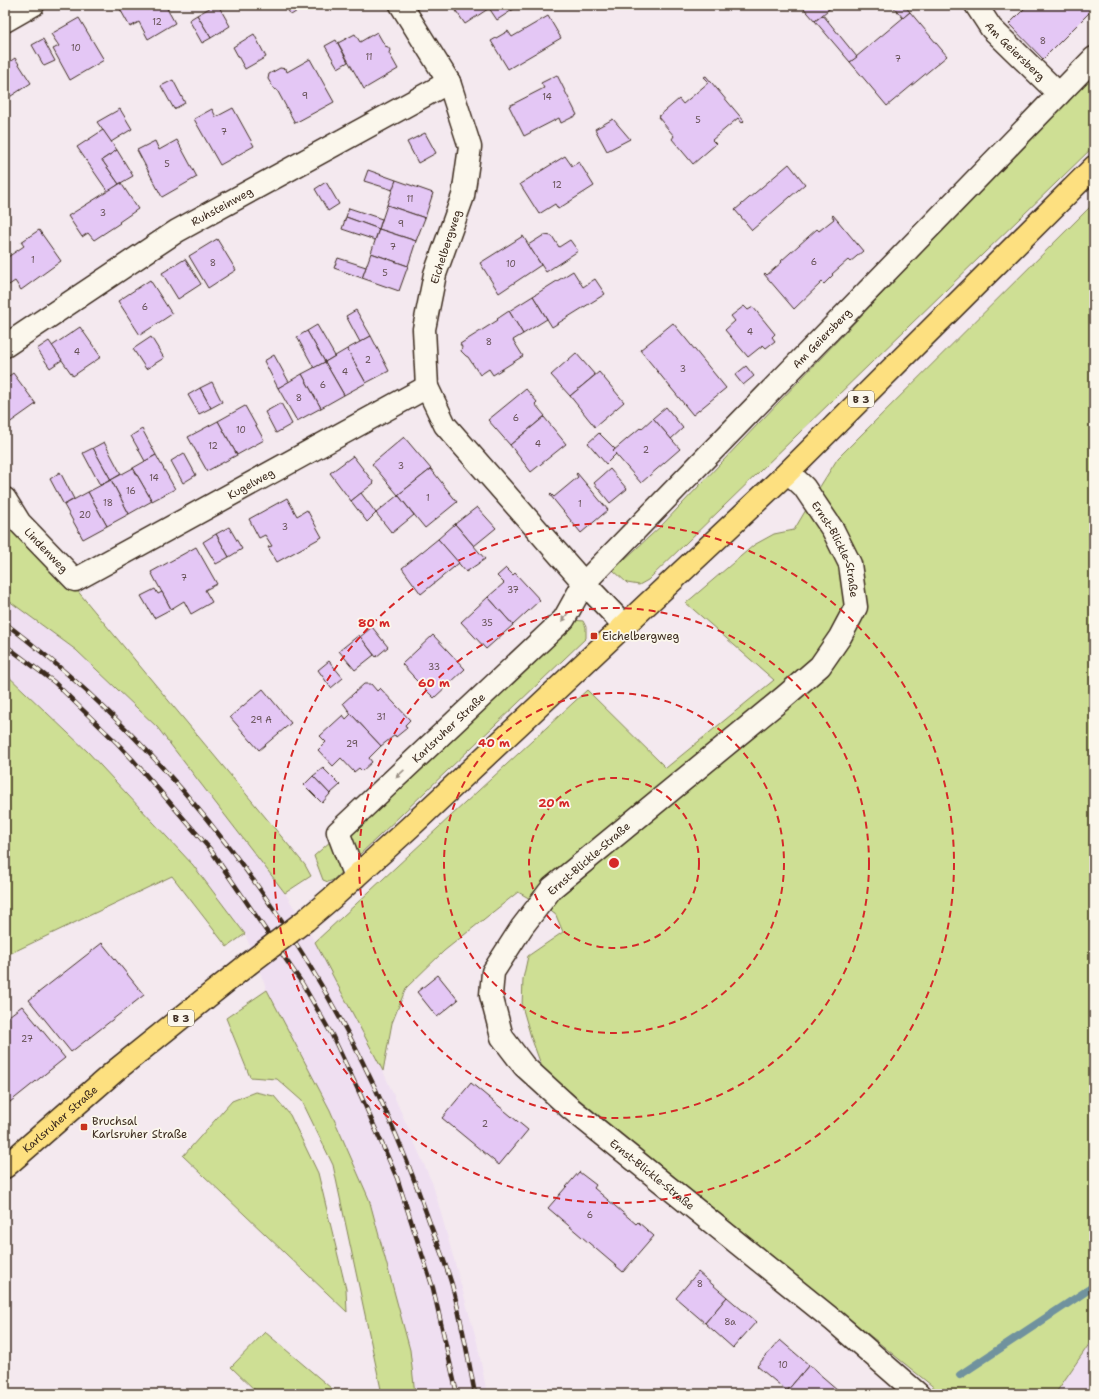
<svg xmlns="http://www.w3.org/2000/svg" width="1099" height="1399" font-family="'Shantell Sans',sans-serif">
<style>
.built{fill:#efdff1}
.green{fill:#cedf94;stroke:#848459}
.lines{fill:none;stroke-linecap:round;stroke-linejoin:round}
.stream{stroke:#6f929e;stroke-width:8}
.building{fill:#e4c7f5;stroke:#3b2a1e}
.minor-casing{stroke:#3b2a1e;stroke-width:25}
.major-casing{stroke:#3b2a1e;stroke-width:25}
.minor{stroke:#fbf7ec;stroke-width:22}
.major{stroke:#fde080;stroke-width:22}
.rail-casing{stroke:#3b2a1e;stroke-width:4.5}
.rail{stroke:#fbf7ec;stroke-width:3;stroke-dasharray:9;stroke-linecap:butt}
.major-bridge-casing{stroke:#3b2a1e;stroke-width:25;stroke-linecap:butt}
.major-bridge{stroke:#fde080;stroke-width:22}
.oneway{fill:#9b9085}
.ring{fill:none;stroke:#d62828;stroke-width:2;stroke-dasharray:7 5}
.poi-dot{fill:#c8321e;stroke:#fbf7ec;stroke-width:1.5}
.labels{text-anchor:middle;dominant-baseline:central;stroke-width:3.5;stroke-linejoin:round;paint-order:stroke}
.number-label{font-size:9px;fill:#655154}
.shield{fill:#fbf7ec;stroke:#75685c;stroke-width:1}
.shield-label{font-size:10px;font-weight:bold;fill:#3b2a1e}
.street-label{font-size:11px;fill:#3b2a1e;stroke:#fbf7ec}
.poi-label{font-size:11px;fill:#3b2a1e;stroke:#fbf7ec;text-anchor:start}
.centre{fill:#d62828;stroke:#fbf7ec;stroke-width:2}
.ring-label{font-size:12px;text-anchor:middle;font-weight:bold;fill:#d62828;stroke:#fbf7ec;stroke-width:3.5;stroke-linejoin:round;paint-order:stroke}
</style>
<rect width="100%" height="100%" fill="#f4e9ef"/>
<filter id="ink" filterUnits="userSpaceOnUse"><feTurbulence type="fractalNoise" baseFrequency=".025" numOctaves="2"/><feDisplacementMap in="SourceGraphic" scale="8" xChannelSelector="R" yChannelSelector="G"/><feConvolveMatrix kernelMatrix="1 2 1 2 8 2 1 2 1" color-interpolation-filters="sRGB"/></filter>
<g filter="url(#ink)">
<g class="built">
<polygon points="5,598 76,650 157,727 285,893 315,942 383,1071 433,1185 477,1342 487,1394 415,1394 410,1350 369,1199 330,1110 267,990 245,934 193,865 88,752 5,673"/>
<polygon points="1094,1337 1094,1394 1055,1394"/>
</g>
<g class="green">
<polygon points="1094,71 1094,146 648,580 639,585 627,583 613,570 661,526"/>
<polygon points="1094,203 1094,1337 1055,1394 942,1394 543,1070 531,1037 522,1006 523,979 528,956 563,932 555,913 518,892 444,951 406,988 392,1023 383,1071 315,942 587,690 666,768 774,680 686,603 754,545 774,534 794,530 816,493 838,458"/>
<polygon points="5,522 71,583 305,865 311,876 285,893 157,727 76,650 5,598"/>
<polygon points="574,620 583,621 586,627 586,638 333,880 328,882 323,880 314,856 454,732"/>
<polygon points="5,673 88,752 193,865 245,934 227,947 172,876 5,956"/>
<polygon points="267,990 330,1110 369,1199 410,1350 415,1394 382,1394 333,1165 302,1101 277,1079 250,1077 226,1018"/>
<polygon points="255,1092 274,1096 290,1115 318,1173 346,1289 347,1312 183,1156 232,1101"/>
<polygon points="265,1332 338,1394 259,1394 231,1367"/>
</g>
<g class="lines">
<polyline class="stream" points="960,1375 1094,1286"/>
</g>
<g class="building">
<polygon points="128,5 165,5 175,23 148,39 139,22 130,27 120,9"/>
<polygon points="215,5 218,5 230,26 211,38 197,15"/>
<polygon points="286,5 300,5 302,8 291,15 285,6"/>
<polygon points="452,5 494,5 465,24"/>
<polygon points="494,5 520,5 497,20 489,8"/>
<polygon points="801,5 834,5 815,21"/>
<polygon points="892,5 904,5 910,12 903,18"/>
<polygon points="1028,5 1094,5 1094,8 1043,59 1009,24"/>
<polygon points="910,12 947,56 887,106 850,62"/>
<polygon points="197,15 211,38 202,43 189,20"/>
<polygon points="823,15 857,57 850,62 815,21"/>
<polygon points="548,16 561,38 508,69 491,41 508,31 512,37"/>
<polygon points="79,18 104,60 70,80 53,49 59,46 51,34"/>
<polygon points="377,32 385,46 388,47 390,50 389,53 398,69 364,89 338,43 355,34 360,42"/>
<polygon points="254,34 266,57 245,69 233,47"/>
<polygon points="43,39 55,61 44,66 32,45"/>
<polygon points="336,40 348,62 338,68 325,46"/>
<polygon points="15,58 31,83 5,100 5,65"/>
<polygon points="310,59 334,102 295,123 277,90 274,89 268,79 269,74 280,68 286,69 287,72"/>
<polygon points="557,75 577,115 561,123 559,118 524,136 509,106 544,88 541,83"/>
<polygon points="706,76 744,121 742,123 738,118 712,140 716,144 693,164 672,139 674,136 658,117 679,99 683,104 709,82 704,77"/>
<polygon points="173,80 185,103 174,109 161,86"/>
<polygon points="233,108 254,146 220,165 194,119 212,109 216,117"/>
<polygon points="120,109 132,129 111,142 97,122"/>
<polygon points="613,119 630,139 607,151 595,129"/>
<polygon points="103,130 117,150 102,160 119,184 108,192 77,147"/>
<polygon points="425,133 436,153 418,163 407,142"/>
<polygon points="177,140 197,177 162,197 137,150 155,141 159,150"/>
<polygon points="117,150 133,176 119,184 102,160"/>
<polygon points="565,156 572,166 579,162 594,186 558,209 555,204 539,214 520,184"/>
<polygon points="789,164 805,184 752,230 735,210"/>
<polygon points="368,170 396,180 393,190 364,181"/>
<polygon points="396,180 433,193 425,218 387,205"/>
<polygon points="326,182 339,204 328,211 315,189"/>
<polygon points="121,183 138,209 119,222 120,223 94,240 88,233 82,237 68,216"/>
<polygon points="387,205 425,218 416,241 379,229"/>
<polygon points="349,208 382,219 379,229 346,217"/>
<polygon points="833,215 863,251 850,262 848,260 832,274 833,275 824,284 822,282 794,309 764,274 765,273 767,275 782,262 781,261 817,229 819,231 834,219 832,216"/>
<polygon points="346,217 379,229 375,240 342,229"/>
<polygon points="379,229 416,241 408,266 371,253"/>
<polygon points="39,230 61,261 21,290 15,281 9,285 5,280 5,259 24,246 21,242"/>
<polygon points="544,235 552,236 559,247 570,240 578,251 546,272 528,245"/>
<polygon points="523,236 541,265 499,293 480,263"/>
<polygon points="217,239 236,270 208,288 189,256"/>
<polygon points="371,253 408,266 399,291 362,278"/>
<polygon points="338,258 366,267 362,278 334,268"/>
<polygon points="185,259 201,284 178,299 162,273"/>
<polygon points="573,271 583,287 595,279 605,294 552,327 533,296"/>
<polygon points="150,280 172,314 140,335 118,301"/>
<polygon points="533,296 547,319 523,334 509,311"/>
<polygon points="744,306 748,310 753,307 775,334 772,337 775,341 766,348 763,345 748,357 725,330 735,321 731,316"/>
<polygon points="356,310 371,336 360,342 346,316"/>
<polygon points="509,311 523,334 513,340 523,356 493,375 489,369 480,375 468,357 466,356 461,351 462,347 460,344 498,320 497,319"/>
<polygon points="673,323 726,388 693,415 640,350"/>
<polygon points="317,325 335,356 325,362 307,331"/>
<polygon points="80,327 101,357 73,376 52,346"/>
<polygon points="307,331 325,362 314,368 297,337"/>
<polygon points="371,336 389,371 366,383 347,349"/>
<polygon points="151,337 164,358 146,369 133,349"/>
<polygon points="49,341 62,360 50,368 37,349"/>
<polygon points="347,349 366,383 344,395 325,362"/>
<polygon points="576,353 595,375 570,396 551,375"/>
<polygon points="274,355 289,382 278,388 264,361"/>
<polygon points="325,362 344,395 321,408 302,374"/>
<polygon points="746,366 754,376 743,385 735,375"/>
<polygon points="599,372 624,402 595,427 570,396"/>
<polygon points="13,373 36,404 5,426 5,379"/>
<polygon points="302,374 321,408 297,421 278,388"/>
<polygon points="212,382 222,402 211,408 200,388"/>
<polygon points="200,388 211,408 199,414 188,395"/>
<polygon points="526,389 537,402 535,404 545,416 510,445 488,420"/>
<polygon points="281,403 292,424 276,433 265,412"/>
<polygon points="245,406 264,440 237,455 218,421"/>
<polygon points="666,407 683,428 671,439 653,418"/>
<polygon points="544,417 566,444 531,472 510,445"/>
<polygon points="653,418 680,449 641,483 613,451 640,428 641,429"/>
<polygon points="218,421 237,455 207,471 188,437"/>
<polygon points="142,429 156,455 145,461 131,436"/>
<polygon points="599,433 615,449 613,451 616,454 606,464 588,443"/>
<polygon points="404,437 431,469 398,495 372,464"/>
<polygon points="104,442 121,474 111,480 93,448"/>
<polygon points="93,448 111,480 100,485 83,453"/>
<polygon points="184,453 196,475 183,483 171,461"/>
<polygon points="156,455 175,489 152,501 133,468"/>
<polygon points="353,456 374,483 351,501 330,473"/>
<polygon points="133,468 152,501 129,514 111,480"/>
<polygon points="431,469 457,502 425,528 398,495"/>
<polygon points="610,469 627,489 610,503 594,483"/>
<polygon points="60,472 74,499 64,505 50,479"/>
<polygon points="577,473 608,510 581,533 550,495 551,494 554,497 578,477 576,474"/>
<polygon points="111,480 129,514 107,526 88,492"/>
<polygon points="88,492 107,526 83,539 64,505"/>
<polygon points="361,493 376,513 367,522 351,501"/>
<polygon points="398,495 414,515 392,533 376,513"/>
<polygon points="287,498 297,516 307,510 322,537 277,562 268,547 272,546 265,535 259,538 249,519"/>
<polygon points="477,507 496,528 474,546 455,524"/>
<polygon points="455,524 485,559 466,572 438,539"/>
<polygon points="229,527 242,549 229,557 216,534"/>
<polygon points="216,534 229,557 216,564 203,542"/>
<polygon points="438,539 459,563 421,594 402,568"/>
<polygon points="196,547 217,584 205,590 212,602 191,614 184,601 171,609 151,572"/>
<polygon points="506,568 513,575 515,573 540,600 513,625 488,597 504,583 497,576"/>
<polygon points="155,589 158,594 162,592 171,609 154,618 141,596"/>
<polygon points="488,597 513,625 486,649 461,622"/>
<polygon points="372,627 388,647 376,657 360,637"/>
<polygon points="359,635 374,655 355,670 339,651"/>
<polygon points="433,635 465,669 434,698 413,677 413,676 402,664"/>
<polygon points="329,661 343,678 331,688 318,670"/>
<polygon points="364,684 371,684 377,691 380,688 410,720 405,725 407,728 396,737 395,735 381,746 351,714 343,703"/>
<polygon points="263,689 291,723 259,750 230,717"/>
<polygon points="351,714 381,746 369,758 372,762 362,771 359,768 354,772 341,758 333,766 318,750 326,742 320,736 343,715 346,719"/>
<polygon points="323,768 340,785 330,794 313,776"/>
<polygon points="313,776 330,794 322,803 304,785"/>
<polygon points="102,943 144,995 71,1052 29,1000"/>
<polygon points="438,975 458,1000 437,1017 417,992"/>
<polygon points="22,1006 65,1058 5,1106 5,1019"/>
<polygon points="471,1083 528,1130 499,1165 442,1118"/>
<polygon points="579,1172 596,1185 594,1188 636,1224 638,1222 654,1236 623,1272 548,1208"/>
<polygon points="698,1272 727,1297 705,1323 676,1298"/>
<polygon points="727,1297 756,1322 733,1348 705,1323"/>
<polygon points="780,1340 809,1365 787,1391 757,1366"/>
<polygon points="809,1365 838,1390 834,1394 790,1394 787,1391"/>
</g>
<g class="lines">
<defs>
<g id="minor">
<polyline points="401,5 449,82 470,147 463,196 435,274 424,329 427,387 445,425 584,583 625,626"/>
<path id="s1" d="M976,5l15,23 68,66"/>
<polyline points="5,21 33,5"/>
<path id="s2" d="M5,346l172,-115 272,-149"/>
<path id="s3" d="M788,472l16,15 29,43 17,34 6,43 -16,30 -20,29 -37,32 -231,190 -30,39 -29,45 -2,23 11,42 22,29 46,42 264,213 84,73"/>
<path id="s4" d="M5,499l15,24 55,57 352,-193"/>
<path id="s5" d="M355,877l-17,-45 226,-213 20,-36 510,-525"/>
</g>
<g id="major">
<polyline points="306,920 332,898 410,827 788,472 1094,167"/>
<path id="s6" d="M5,1167l110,-96 132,-106"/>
</g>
</defs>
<use href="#minor" class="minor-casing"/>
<use href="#major" class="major-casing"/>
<use href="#minor" class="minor"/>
<use href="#major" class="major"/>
<defs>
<g id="rail">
<path d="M5,623c196,149 341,361 422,592 8,23 18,46 25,70 10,36 16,73 23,109"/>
<polyline points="5,645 54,682 117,743 133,760 210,849 302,983 332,1035 361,1096 397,1178 433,1288 457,1394"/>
<polyline points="1092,1394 1094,1392"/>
</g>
</defs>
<use href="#rail" class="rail-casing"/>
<use href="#rail" class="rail"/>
<defs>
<polyline id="major-bridge" points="247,965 306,920"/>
</defs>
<use href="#major-bridge" class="major-bridge-casing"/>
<use href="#major-bridge" class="major-bridge"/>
</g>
<defs><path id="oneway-solid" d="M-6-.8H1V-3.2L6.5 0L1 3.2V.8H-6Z"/></defs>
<g class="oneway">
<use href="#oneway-solid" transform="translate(565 617) rotate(125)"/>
<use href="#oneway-solid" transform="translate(400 774) rotate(137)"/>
</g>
</g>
<g class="ring">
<circle cx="614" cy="863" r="85"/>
<circle cx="614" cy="863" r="170"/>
<circle cx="614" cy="863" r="255"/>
<circle cx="614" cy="863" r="340"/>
</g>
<g class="poi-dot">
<rect x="590" y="632" width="8" height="8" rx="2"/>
<rect x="80" y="1123" width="8" height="8" rx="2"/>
</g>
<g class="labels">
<g class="number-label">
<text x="157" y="22">12</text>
<text x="1043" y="41">8</text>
<text x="76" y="48">10</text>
<text x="369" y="57">11</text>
<text x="898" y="59">7</text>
<text x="305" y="96">9</text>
<text x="547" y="97">14</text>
<text x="698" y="120">5</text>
<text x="224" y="132">7</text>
<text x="167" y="164">5</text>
<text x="557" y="185">12</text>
<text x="410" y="199">11</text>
<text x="103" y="213">3</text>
<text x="401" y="224">9</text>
<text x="393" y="247">7</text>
<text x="33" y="260">1</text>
<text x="814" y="262">6</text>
<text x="213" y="263">8</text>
<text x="511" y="264">10</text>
<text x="385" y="273">5</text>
<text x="145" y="307">6</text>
<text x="750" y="332">4</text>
<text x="489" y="342">8</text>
<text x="77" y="352">4</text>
<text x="368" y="360">2</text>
<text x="683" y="369">3</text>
<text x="345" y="372">4</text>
<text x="323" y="385">6</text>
<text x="299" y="398">8</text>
<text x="516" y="418">6</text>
<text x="241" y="430">10</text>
<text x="538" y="444">4</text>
<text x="213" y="446">12</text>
<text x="646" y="450">2</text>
<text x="401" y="466">3</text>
<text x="154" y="478">14</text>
<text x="131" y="491">16</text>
<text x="428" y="498">1</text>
<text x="108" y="503">18</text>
<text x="580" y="504">1</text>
<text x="85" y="515">20</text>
<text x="285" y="527">3</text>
<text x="184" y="578">7</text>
<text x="513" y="590">37</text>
<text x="487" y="623">35</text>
<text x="434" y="667">33</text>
<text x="381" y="717">31</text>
<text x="261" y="720">29 A</text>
<text x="352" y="744">29</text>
<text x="27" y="1039">27</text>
<text x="485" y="1124">2</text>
<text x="590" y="1215">6</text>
<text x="700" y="1284">8</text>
<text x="730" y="1322">8a</text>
<text x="783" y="1365">10</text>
</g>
<g class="shield">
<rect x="848" y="391" width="26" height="16" rx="3"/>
<rect x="168" y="1010" width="26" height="16" rx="3"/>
</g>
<g class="shield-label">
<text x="861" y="399">B 3</text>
<text x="181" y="1018">B 3</text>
</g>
<g class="street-label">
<text stroke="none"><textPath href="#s1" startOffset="61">Am Geiersberg</textPath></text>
<text stroke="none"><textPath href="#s2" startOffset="258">Ruhsteinweg</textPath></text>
<text transform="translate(446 247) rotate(-72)">Eichelbergweg</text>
<text stroke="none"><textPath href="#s5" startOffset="741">Am Geiersberg</textPath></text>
<text stroke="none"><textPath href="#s4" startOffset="308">Kugelweg</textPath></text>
<text stroke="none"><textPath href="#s4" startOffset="66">Lindenweg</textPath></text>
<text stroke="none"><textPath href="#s3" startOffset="93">Ernst-Blickle-Straße</textPath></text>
<text stroke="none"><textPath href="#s5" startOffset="200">Karlsruher Straße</textPath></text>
<text transform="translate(589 859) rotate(-41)">Ernst-Blickle-Straße</text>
<text stroke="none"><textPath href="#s6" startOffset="73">Karlsruher Straße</textPath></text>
<text stroke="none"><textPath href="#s3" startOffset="946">Ernst-Blickle-Straße</textPath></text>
</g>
<g class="poi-label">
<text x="602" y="636">Eichelbergweg</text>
<text x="92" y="1121">Bruchsal<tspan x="92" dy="13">Karlsruher Straße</tspan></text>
</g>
</g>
<circle cx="614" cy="863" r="6" class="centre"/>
<g class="ring-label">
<text x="374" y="627">80 m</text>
<text x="434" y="687">60 m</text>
<text x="494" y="747">40 m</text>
<text x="554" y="807">20 m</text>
</g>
<rect width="1099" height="1399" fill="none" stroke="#fbf7ec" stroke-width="20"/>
<rect x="10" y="10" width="1079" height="1379" fill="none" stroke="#3b2a1e" stroke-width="1.5" filter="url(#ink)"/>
</svg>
